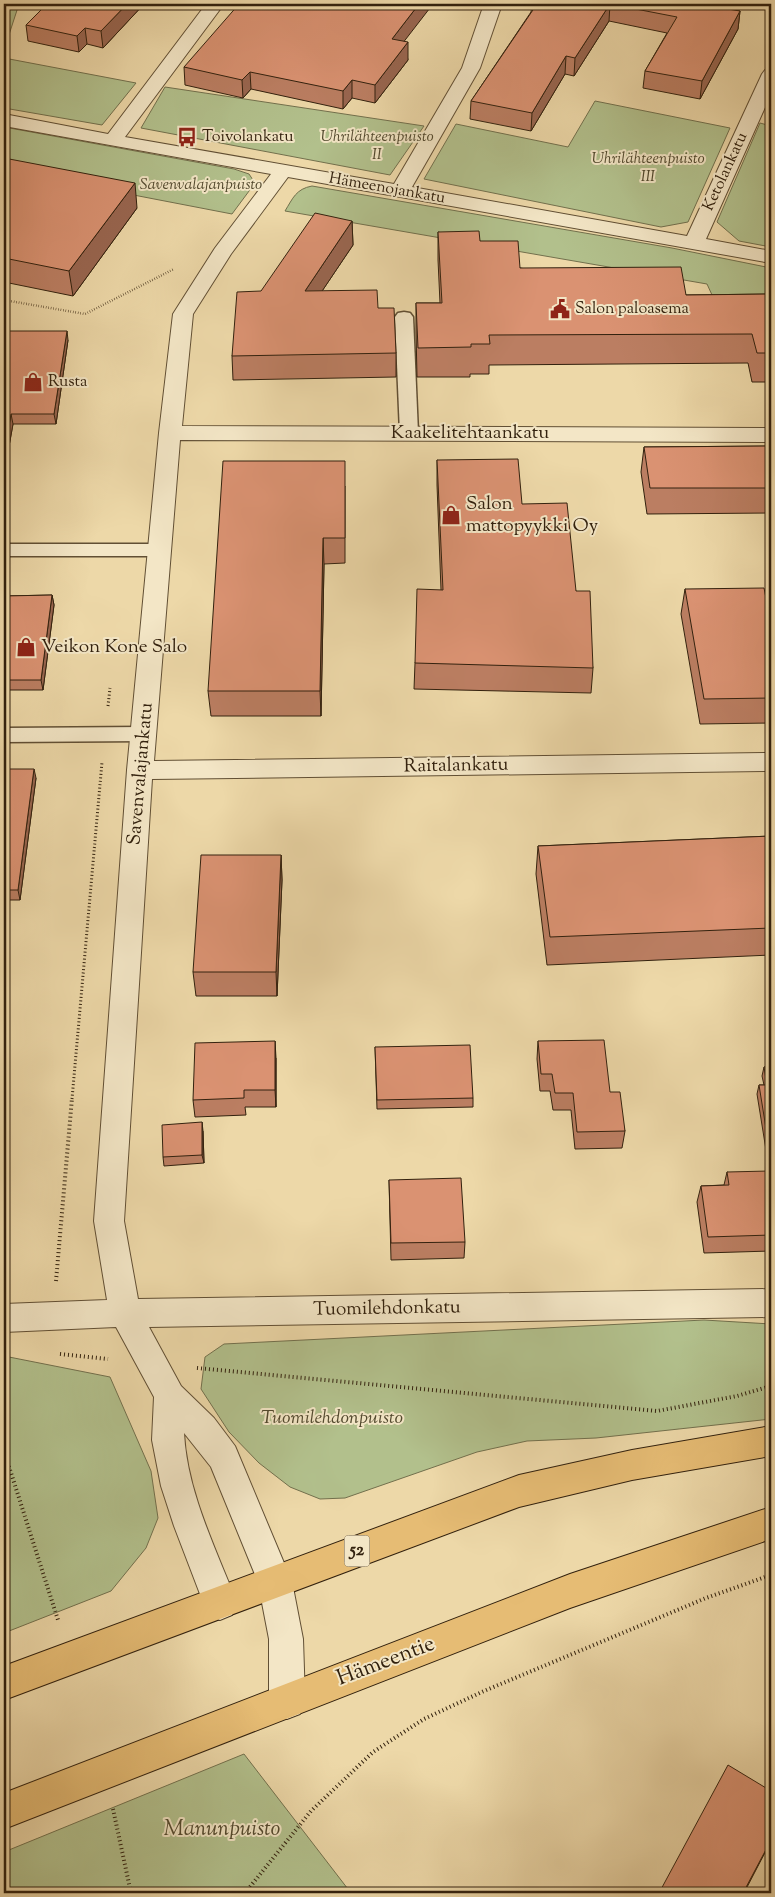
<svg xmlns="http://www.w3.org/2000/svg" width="775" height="1897" font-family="'Sorts Mill Goudy',serif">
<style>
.green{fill:#b2c08c;stroke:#72704d}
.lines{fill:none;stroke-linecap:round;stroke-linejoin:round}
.service-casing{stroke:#614f34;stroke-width:3}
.minor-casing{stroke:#614f34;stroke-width:2}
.primary-casing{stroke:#32210e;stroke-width:2}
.path-far2{stroke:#32210e;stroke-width:2.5;stroke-dasharray:0.5 2;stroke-linecap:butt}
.path-far1{stroke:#32210e;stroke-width:3;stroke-dasharray:1 2.5;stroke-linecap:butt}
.path{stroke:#32210e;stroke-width:4;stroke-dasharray:1 3;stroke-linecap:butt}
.service{fill:#f3e6c6;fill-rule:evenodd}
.minor{fill:#f3e6c6;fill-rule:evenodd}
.primary{fill:#e6bc74;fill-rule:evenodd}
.wall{fill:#bb7e62;stroke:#32210e}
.shaded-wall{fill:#996650;stroke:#32210e}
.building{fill:#da9272;stroke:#32210e}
.labels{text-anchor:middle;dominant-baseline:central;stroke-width:4;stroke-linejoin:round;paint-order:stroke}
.far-poi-label{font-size:16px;fill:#32210e;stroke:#f3e6c6;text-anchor:start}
.far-park-label{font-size:16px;font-style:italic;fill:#52492e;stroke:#f3e6c6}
.far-street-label{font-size:16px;fill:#32210e;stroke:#f3e6c6}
.shield{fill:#f3e6c6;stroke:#6c5c45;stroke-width:1}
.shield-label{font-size:18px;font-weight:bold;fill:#32210e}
.street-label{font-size:19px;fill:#32210e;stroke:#f3e6c6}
.poi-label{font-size:19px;fill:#32210e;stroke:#f3e6c6;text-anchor:start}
.park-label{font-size:19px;font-style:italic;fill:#52492e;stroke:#f3e6c6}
.near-street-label{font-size:22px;fill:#32210e;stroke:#f3e6c6}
.near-park-label{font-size:22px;font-style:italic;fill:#52492e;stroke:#f3e6c6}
</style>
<rect width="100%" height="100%" fill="#edd8a8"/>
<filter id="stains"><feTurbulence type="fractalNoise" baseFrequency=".004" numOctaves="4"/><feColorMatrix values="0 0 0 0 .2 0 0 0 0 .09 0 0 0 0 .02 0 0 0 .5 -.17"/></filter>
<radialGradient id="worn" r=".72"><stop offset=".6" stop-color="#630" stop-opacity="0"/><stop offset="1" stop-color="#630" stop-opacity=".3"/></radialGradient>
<g class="green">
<polygon points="4,4 19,4 4,50"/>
<polygon points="4,58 136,83 102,125 4,108"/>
<polygon points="165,87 424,126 390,175 141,128"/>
<polygon points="595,101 730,128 688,222 661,227 424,179 456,124 568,147"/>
<polygon points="760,123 771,126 771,247 739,241 717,222"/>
<polygon points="4,127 234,169 249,174 255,183 232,214 4,170"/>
<path d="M312,186l360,62 99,20v42l-53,-2 -11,-24 -422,-73c8,-13 11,-22 27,-25z"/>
<polygon points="704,1320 771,1324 771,1419 596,1438 527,1441 477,1452 345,1498 320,1499 290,1487 259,1463 229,1432 201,1389 205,1357 224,1344"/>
<polygon points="4,1356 110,1377 151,1471 158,1518 146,1548 111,1591 4,1633"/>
<polygon points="244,1754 351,1893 4,1893 4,1852"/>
</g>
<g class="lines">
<defs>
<g id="service">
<polygon points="404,312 410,313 413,317 418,433 415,437 409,439 403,437 400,433 395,317 398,313"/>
<polygon points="4,544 160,544 167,546 170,550 167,554 160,556 4,556"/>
<polygon points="144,727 151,729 154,734 151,739 144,741 4,742 4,728"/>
</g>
<path id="minor" d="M206,4h18l-99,133 269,47 68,-116 22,-64h18l-22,64 -68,119 275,49 75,-162 3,-4 6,-1v25l-65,145 65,12v12l-483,-86 -57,77 -38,60 -11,112 589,2v14l-591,-2 -26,321 617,-8v18l-619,8 -28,442 14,78 633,-10v28l-622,10 32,59 33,32 21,28 57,136 11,57 2,62 -5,13 -13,5 -13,-5 -5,-13v-62l-11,-57 -47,-115 -27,-34c3,59 32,116 53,170l-5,12 -12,5 -12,-5 -34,-89 -13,-40 -9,-46 2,-43 -38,-70 -112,5v-28l103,-4 -13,-79 33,-451 32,-337 14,-119 42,-66 56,-74 -267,-48v-12l104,20z"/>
<g id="primary">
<polygon points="771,1426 771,1456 632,1480 519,1507 4,1700 4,1666 519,1475 632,1450"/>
<polygon points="771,1507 771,1539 570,1608 4,1829 4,1793 570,1574"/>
</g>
</defs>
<use href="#service" class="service-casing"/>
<use href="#minor" class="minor-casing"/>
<use href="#primary" class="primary-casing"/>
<polyline class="path-far2" points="4,300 85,314 174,269"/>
<g class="path-far1">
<polyline points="108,706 110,688"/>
<polyline points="72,1099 102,762"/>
</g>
<g class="path">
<polyline points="56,1281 72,1098"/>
<polyline points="60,1354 108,1359"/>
<polyline points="197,1368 657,1411 737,1396 771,1386"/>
<polyline points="4,1451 58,1620"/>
<polyline points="113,1809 131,1893"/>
<polyline points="245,1893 311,1811 373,1752 424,1719 484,1691 706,1598 771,1575"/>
</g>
<use href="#service" class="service"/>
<use href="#minor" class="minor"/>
<use href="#primary" class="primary"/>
</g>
<g class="wall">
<polygon points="47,4 144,4 103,48 87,44 79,52 28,41 26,25"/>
<polygon points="532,4 731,4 729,9 740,11 738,29 700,99 643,88 645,71 667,33 609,21 574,76 565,74 531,131 470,119 471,101 531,12"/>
<polygon points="404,41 408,60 375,103 352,98 343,109 251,89 243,98 185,85 184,67"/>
<polygon points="4,158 137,208 73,296 4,282"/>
<polygon points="352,221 353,245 322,291 378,308 396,353 396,377 233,380 232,356 261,291"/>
<polygon points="438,232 480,241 520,268 686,295 771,294 771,382 752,382 748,363 489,365 489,374 470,374 470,377 417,377 416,332 416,303 440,303 438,260"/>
<polygon points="4,331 68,340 56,424 13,424 4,474"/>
<polygon points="771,446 771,513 647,514 641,472 644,447"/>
<polygon points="437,460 522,504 576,591 593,668 591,693 414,689 415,663 441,590 437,485"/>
<polygon points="345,486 345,563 324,564 321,716 211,716 208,691"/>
<polygon points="685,589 771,624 771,723 700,724 681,614"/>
<polygon points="52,595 54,605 43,690 4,690 4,596"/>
<polygon points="4,769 36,778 20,900 4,900"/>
<polygon points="771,836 771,955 547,965 536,874 538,846"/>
<polygon points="281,855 282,880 277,996 196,996 193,972"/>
<polygon points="538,1041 610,1092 625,1131 622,1148 575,1149 571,1110 553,1110 550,1091 540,1091 537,1059"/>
<polygon points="375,1047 473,1098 473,1107 377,1109"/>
<polygon points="276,1058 276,1107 245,1107 246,1115 195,1117 193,1100"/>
<polygon points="764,1067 771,1067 771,1149 766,1150 757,1094 759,1085 764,1085 762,1076"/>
<polygon points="203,1131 204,1163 164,1166 163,1157"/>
<polygon points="727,1172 771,1185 771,1251 704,1253 697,1202 701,1186 724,1185"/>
<polygon points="389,1180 465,1242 464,1258 391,1260"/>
</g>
<g class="shaded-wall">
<polygon points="127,4 144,4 103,48 101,31"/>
<polygon points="419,4 433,4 392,57 392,39"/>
<polygon points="610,4 609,21 574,76 575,58"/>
<polygon points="724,4 731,4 720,25 722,8"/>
<polygon points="740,11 738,29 700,99 702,81"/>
<polygon points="85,28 87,44 79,52 77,36"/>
<polygon points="408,42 408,60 375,103 375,85"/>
<polygon points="566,56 565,74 531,131 532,113"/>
<polygon points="250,72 251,89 243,98 242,80"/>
<polygon points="352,80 352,98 343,109 343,91"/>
<polygon points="135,183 137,208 73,296 69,271"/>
<polygon points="352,221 353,245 306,315 305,291"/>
<polygon points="67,331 68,340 56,424 54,414"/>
<polygon points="11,414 13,424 4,474 4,455"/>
<polygon points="323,538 324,564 321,716 320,691"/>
<polygon points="52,595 54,605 43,690 41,680"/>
<polygon points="34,769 36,778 20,900 18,890"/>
<polygon points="281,855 282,880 277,996 276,972"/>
<polygon points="275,1041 276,1058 276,1107 275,1090"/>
<polygon points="202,1122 203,1131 204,1163 202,1155"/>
<polygon points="771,1841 744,1893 743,1893"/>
</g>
<g class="building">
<polygon points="47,4 127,4 101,31 85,28 77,36 26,25"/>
<polygon points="239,4 419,4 392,39 408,42 375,85 352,80 343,91 250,72 242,80 184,67"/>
<polygon points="537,4 724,4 722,8 740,11 702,81 645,71 677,17 610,4 575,58 566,56 532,113 471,101"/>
<polygon points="4,158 135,183 69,271 4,258"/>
<polygon points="315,213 352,221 305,291 377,290 378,308 394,308 396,353 232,356 237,292 261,291"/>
<polygon points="479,231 480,241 518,241 520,268 681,267 686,295 771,294 771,353 757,353 752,334 489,335 490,344 471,344 471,347 418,348 416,303 442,303 438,232"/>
<polygon points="4,331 67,331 54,414 11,414 4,455"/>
<polygon points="771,446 771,488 650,488 644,447"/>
<polygon points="518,459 522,504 567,503 576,591 590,591 593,668 415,663 417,589 443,590 437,460"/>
<polygon points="223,461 345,461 345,538 323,538 320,691 208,691"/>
<polygon points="764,588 771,624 771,698 704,699 685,589"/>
<polygon points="52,595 41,680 4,680 4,596"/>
<polygon points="4,769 34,769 18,890 4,890"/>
<polygon points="771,836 771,928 550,937 538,846"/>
<polygon points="201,855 281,855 276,972 193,972"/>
<polygon points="604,1040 610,1092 620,1092 625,1131 577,1132 573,1093 555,1093 552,1074 541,1074 538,1041"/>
<polygon points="275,1041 275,1090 244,1090 244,1098 193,1100 195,1043"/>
<polygon points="470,1045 473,1098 377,1100 375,1047"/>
<polygon points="764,1067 771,1067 771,1141 768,1141 759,1085 767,1085"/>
<polygon points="202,1122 202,1155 163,1157 162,1125"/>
<polygon points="769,1171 771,1185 771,1235 708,1237 701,1186 729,1185 727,1172"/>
<polygon points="461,1178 465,1242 391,1243 389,1180"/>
<polygon points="728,1765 771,1791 771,1840 743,1893 659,1893"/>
</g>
<defs>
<symbol id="bus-bare" viewBox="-9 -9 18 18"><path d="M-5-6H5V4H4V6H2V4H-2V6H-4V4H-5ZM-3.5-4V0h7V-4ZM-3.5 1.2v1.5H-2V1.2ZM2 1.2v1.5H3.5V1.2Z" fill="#8f2418" stroke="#f3e6c6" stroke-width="2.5" paint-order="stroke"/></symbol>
<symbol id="civic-bare" viewBox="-9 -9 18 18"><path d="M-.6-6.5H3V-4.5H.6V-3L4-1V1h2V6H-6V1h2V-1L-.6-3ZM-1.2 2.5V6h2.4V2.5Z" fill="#8f2418" stroke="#f3e6c6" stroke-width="2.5" paint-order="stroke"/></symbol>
<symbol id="shop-bare" viewBox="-9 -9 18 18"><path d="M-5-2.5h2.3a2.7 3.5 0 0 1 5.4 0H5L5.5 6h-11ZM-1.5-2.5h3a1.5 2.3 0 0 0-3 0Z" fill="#8f2418" stroke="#f3e6c6" stroke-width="2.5" paint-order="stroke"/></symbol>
</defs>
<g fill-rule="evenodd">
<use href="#bus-bare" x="173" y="123" width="28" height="28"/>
<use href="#civic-bare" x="546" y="295" width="28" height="28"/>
<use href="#shop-bare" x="19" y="368" width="28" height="28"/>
<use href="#shop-bare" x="437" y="501" width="28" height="28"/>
<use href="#shop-bare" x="12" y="633" width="28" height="28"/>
</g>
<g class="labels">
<g class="far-poi-label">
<text x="202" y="137">Toivolankatu</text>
<text x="575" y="309">Salon paloasema</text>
<text x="48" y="382">Rusta</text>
</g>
<g class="far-park-label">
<text x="377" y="137">Uhrilähteenpuisto<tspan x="377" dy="18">II</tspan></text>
<text x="648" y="159">Uhrilähteenpuisto<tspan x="648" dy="18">III</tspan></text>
<text x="201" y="185">Savenvalajanpuisto</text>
</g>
<g class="far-street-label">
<text transform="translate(726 172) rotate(-65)">Ketolankatu</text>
<text transform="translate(387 189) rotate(10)">Hämeenojankatu</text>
</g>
<rect class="shield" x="344.5" y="1535.5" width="25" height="31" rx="4"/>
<g class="shield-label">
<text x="357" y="1551">52</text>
</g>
<g class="street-label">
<text x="470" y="433">Kaakelitehtaankatu</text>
<text transform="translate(456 766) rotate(-1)">Raitalankatu</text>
<text transform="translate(141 774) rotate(-85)">Savenvalajankatu</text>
<text transform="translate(387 1309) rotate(-1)">Tuomilehdonkatu</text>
</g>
<g class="poi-label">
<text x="466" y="504">Salon<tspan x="466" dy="22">mattopyykki Oy</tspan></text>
<text x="41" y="647">Veikon Kone Salo</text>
</g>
<g class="park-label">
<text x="332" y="1418">Tuomilehdonpuisto</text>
</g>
<g class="near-street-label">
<text transform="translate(386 1662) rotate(-21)">Hämeentie</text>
</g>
<g class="near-park-label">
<text x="222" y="1830">Manunpuisto</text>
</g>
</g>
<rect width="775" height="1897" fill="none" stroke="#edd8a8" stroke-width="20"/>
<rect x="5" y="5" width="765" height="1887" fill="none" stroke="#32210e" stroke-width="2.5"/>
<rect x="10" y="10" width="755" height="1877" fill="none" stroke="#32210e"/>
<rect width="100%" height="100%" filter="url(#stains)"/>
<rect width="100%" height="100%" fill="url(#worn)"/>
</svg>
